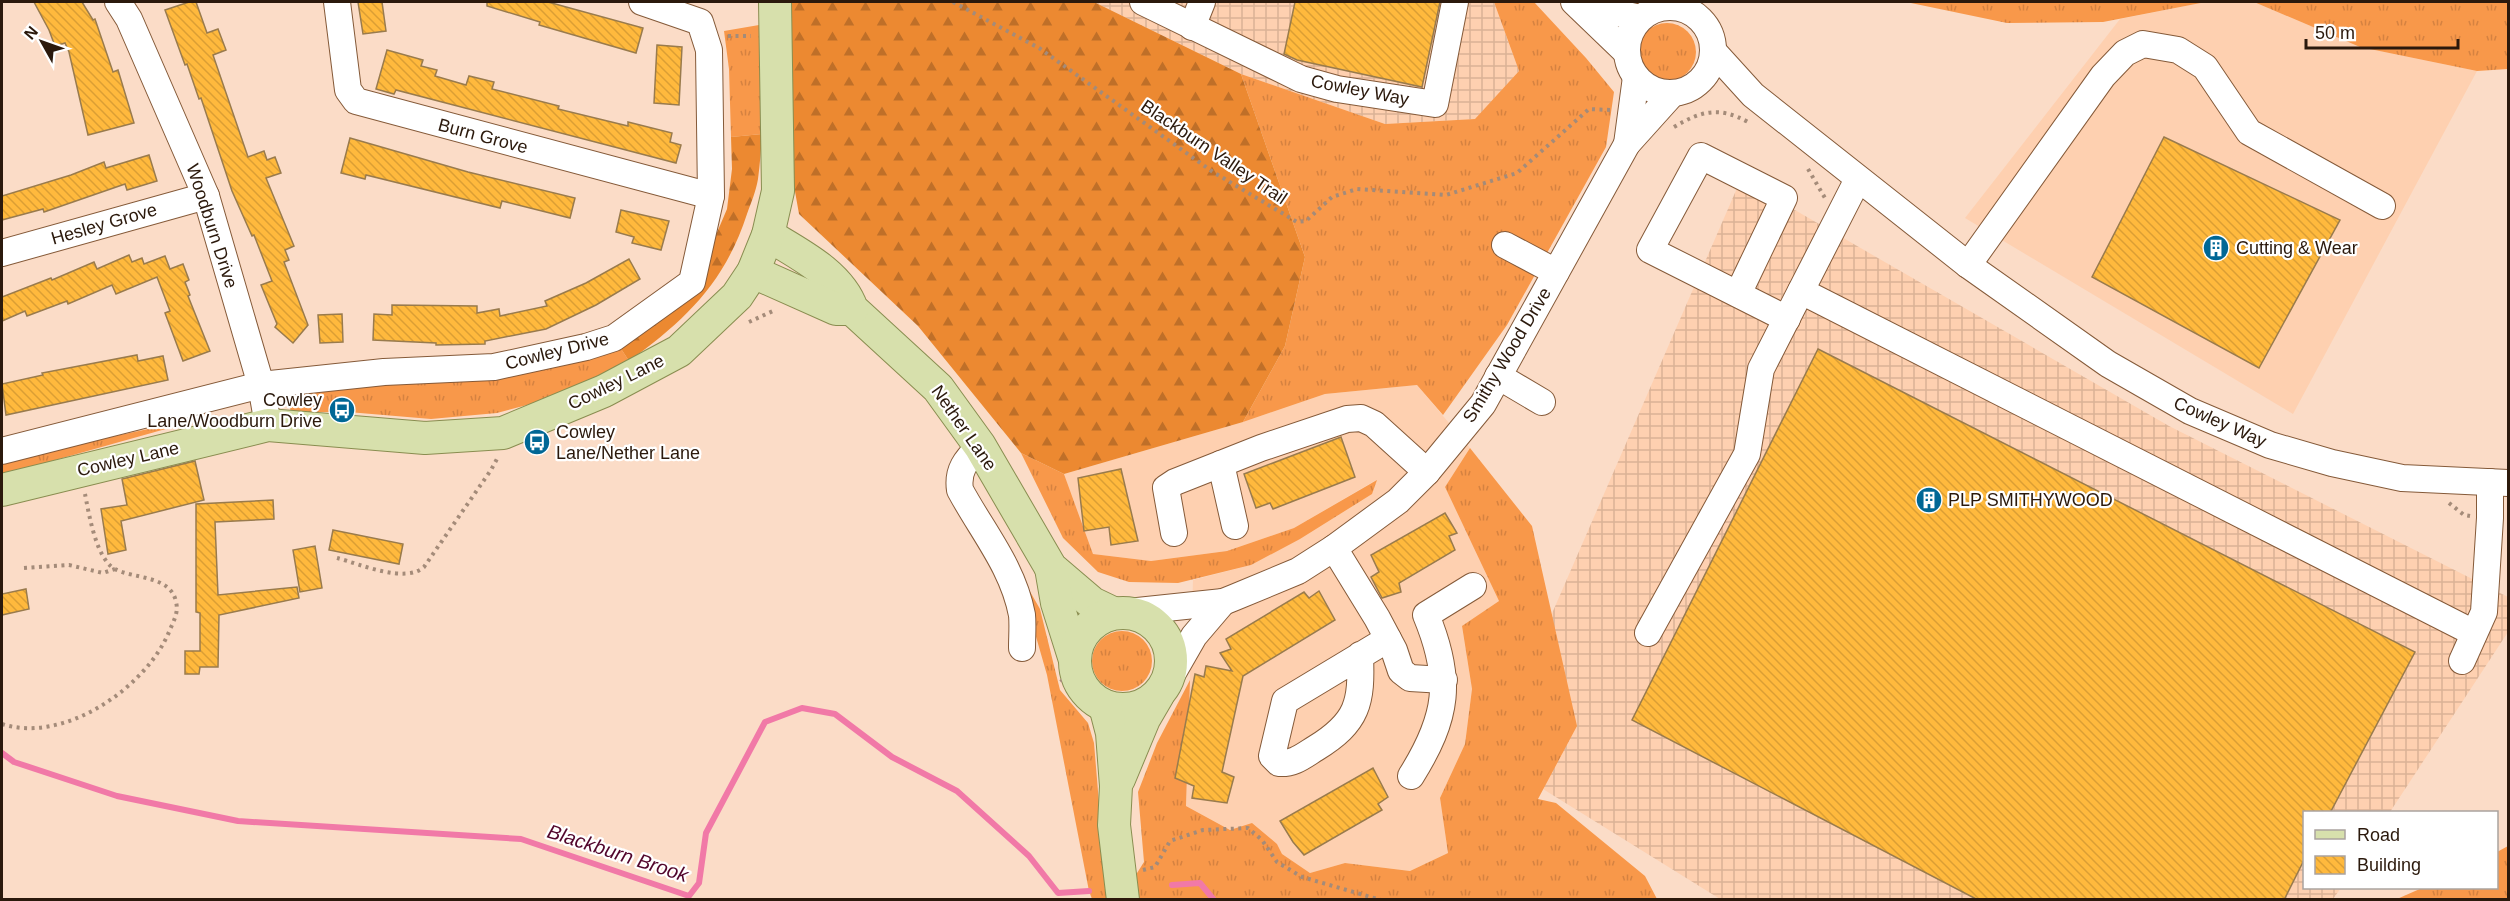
<svg xmlns="http://www.w3.org/2000/svg" width="2510" height="901" font-family="Helvetica,sans-serif">
<style>
.built{fill:#fed0b0}
.industrial{fill:url(#industrial-grid)}
.grass{fill:url(#grass-tufts)}
.forest{fill:url(#forest-firs)}
.lines{fill:none;stroke-linecap:round;stroke-linejoin:round}
.stream{stroke:#f179a7;stroke-width:6}
.building{fill:url(#building-back-hatch);stroke:#997b4d;stroke-width:1.5}
.minor-casing{stroke:#855a39;stroke-width:28}
.major-casing{stroke:#898d50;stroke-width:34}
.path{stroke:#a48b79;stroke-width:4;stroke-dasharray:3 4.5;stroke-linecap:butt}
.minor{stroke:#fff;stroke-width:26}
.major{stroke:#d7e0ac;stroke-width:32}
.labels{text-anchor:middle;dominant-baseline:central;stroke-width:4.5;stroke-linejoin:round;paint-order:stroke}
.street-label{font-size:18px;fill:#2b190c;stroke:#fff}
.poi-label{font-size:18px;fill:#2b190c;stroke:#fff;text-anchor:start}
.water-label{font-size:20px;font-style:italic;fill:#52062c;stroke:#fff}
</style>
<defs>
<pattern id="industrial-grid" width="8" height="8" patternUnits="userSpaceOnUse" patternTransform="scale(1.5)"><rect width="8" height="8" fill="#fed0b0"/><path d="M0 4h8M4 0v8" fill="none" stroke="#dab296"/></pattern>
<pattern id="grass-tufts" width="24" height="20" patternUnits="userSpaceOnUse" patternTransform="scale(1.5)"><rect width="24" height="20" fill="#f8984a"/><path d="M3 7l-1-3M5 7V3M7 7l1-3M15 17l-1-3M17 17v-4M19 17l1-3" fill="none" stroke="#d58240"/></pattern>
<pattern id="forest-firs" width="22" height="20" patternUnits="userSpaceOnUse" patternTransform="scale(1.5)"><rect width="22" height="20" fill="#ec8931"/><path d="M5 1l3.5 6h-7zM16 11l3.5 6h-7z" fill="#bf6f28"/></pattern>
<pattern id="building-back-hatch" width="6" height="6" patternUnits="userSpaceOnUse" patternTransform="scale(1.5)"><rect width="6" height="6" fill="#ffb93d"/><path d="M-1 5l2 2M0 0l6 6M5-1l2 2" fill="none" stroke="#db9e34"/></pattern>
</defs>
<rect width="100%" height="100%" fill="#fbdcc7"/>
<g class="built">
<polygon points="2206,2 2254,2 2360,47 2477,71 2293,414 1965,218 2120,19"/>
<polygon points="1417,385 1470,448 1445,487 1499,601 1462,627 1472,689 1465,744 1440,798 1448,853 1410,871 1345,863 1310,873 1281,854 1277,844 1230,830 1186,806 1193,580 1251,565 1376,480 1294,528 1227,551 1151,561 1093,554 1064,474 1243,422 1325,394"/>
</g>
<g class="industrial">
<polygon points="1094,2 1494,2 1519,71 1476,119 1385,124 1241,74"/>
<polygon points="1741,179 2169,426 2508,597 2508,632 2390,812 2304,812 2304,888 2341,888 2333,899 1720,899 1490,756"/>
</g>
<g class="grass">
<polygon points="1494,2 1534,2 1586,58 1614,92 1606,147 1507,325 1443,415 1417,385 1325,394 1243,422 1285,346 1305,257 1241,74 1385,124 1475,119 1519,71"/>
<polygon points="1906,2 2206,2 2103,22 2007,23"/>
<polygon points="2254,2 2508,2 2508,69 2477,71 2360,47"/>
<circle cx="1667" cy="52" r="29"/>
<polygon points="759,25 762,134 731,137 729,69 724,31"/>
<polygon points="614,338 629,361 561,396 497,413 431,419 348,412 291,412 283,383"/>
<polygon points="219,414 2,475 2,460"/>
<polygon points="1470,448 1532,526 1577,726 1538,799 1556,803 1645,876 1657,899 1136,900 1132,881 1144,862 1138,792 1157,743 1190,680 1186,806 1230,830 1252,823 1277,844 1282,854 1310,873 1345,863 1410,871 1448,853 1440,798 1465,744 1472,689 1462,626 1499,601 1445,487"/>
<polygon points="1021,453 1064,474 1093,554 1151,561 1227,551 1294,528 1377,480 1372,494 1300,539 1251,565 1178,583 1129,582 1098,572 1063,538"/>
<polygon points="1016,567 1040,609 1060,690 1088,723 1094,743 1107,899 1092,899 1089,891 1047,675"/>
<circle cx="1122" cy="661" r="30"/>
<polygon points="2508,846 2508,899 2397,899 2422,888 2496,888 2497,852"/>
</g>
<g class="forest">
<polygon points="781,2 1094,2 1241,74 1305,257 1285,346 1243,422 1064,474 1021,453 918,326 799,214 781,112"/>
<path d="M762,134c-1,15 -2,30 -4,45 -2,12 -7,24 -11,35 -22,68 -61,106 -118,147l-15,-23 93,-82 20,-47 5,-40 -1,-32z"/>
</g>
<g class="lines">
<g class="stream">
<polyline points="2,753 14,762 117,796 238,821 521,839 689,896 699,883 706,833 765,722 802,708 835,714 892,757 957,791 1029,856 1058,893 1089,891"/>
<polyline points="1172,885 1200,883 1214,900"/>
</g>
</g>
<g class="building">
<polygon points="34,2 82,2 93,20 95,19 113,72 118,70 134,123 88,135 69,52 65,43 55,46 49,30"/>
<polygon points="189,2 196,2 207,33 218,29 226,50 213,55 248,157 264,151 267,160 275,157 281,173 266,178 294,246 285,250 289,260 284,262 308,325 293,343 275,327 277,324 261,285 272,281 254,235 252,236 232,191 201,98 199,99 187,64 185,65 165,10"/>
<polygon points="358,2 382,2 386,31 363,34"/>
<polygon points="487,2 548,2 643,28 636,53 539,25 540,22 487,6"/>
<polygon points="1295,2 1440,2 1422,87 1297,60 1284,54"/>
<polygon points="657,45 682,47 679,105 654,103"/>
<polygon points="387,50 423,60 421,66 437,70 435,76 466,85 469,76 494,82 492,89 559,106 558,109 628,126 628,122 672,133 670,142 681,145 676,163 396,90 394,94 376,89"/>
<polygon points="2164,137 2340,220 2259,368 2092,277"/>
<polygon points="350,138 468,172 575,198 570,218 502,201 500,208 366,175 365,179 341,173"/>
<polygon points="149,155 157,181 127,190 125,184 44,212 43,209 2,220 2,196 71,175 104,162 106,168"/>
<polygon points="621,210 669,221 661,250 632,243 634,237 616,232"/>
<polygon points="129,255 132,262 142,258 144,264 165,256 170,269 183,264 189,280 185,282 190,295 188,296 210,351 183,361 165,313 170,311 157,277 116,294 112,285 68,304 67,301 27,316 25,311 2,321 2,297 51,278 52,280 94,262 97,269"/>
<polygon points="629,259 640,279 596,305 546,329 485,341 485,344 436,345 436,343 373,340 374,314 392,315 392,305 477,306 477,313 499,309 500,316 547,306 545,301 586,283"/>
<polygon points="342,314 343,342 320,343 318,315"/>
<polygon points="1818,349 2415,652 2330,813 2304,813 2304,860 2284,900 1978,900 1632,720"/>
<polygon points="137,355 138,361 163,356 168,380 6,415 2,384 43,375 42,373"/>
<polygon points="1341,437 1355,477 1273,509 1270,503 1256,508 1244,474"/>
<polygon points="195,461 204,500 121,521 126,550 108,554 101,509 127,505 122,479"/>
<polygon points="1121,469 1138,541 1111,545 1109,527 1084,531 1078,478"/>
<polygon points="273,500 274,519 215,522 218,595 297,587 299,598 219,615 218,667 200,667 199,674 185,674 185,651 200,651 200,613 196,612 196,504"/>
<polygon points="1445,513 1457,533 1449,536 1455,550 1399,583 1401,592 1382,598 1371,577 1379,572 1371,555"/>
<polygon points="333,530 403,544 399,564 329,550"/>
<polygon points="315,546 322,588 300,592 293,550"/>
<polygon points="26,589 29,609 2,615 2,594"/>
<polygon points="1319,591 1335,620 1243,676 1222,772 1234,777 1227,803 1192,798 1194,786 1175,778 1195,674 1204,677 1206,666 1232,671 1220,653 1231,649 1226,639 1304,592 1309,598"/>
<polygon points="1373,768 1388,797 1378,804 1382,810 1304,855 1293,842 1280,821"/>
</g>
<g class="lines">
<defs>
<g id="minor">
<polyline points="118,2 129,19 206,196 261,385 268,425"/>
<polyline points="337,2 348,90 356,101 711,196"/>
<polyline points="1143,2 1301,79 1337,89 1435,104 1455,2"/>
<polyline points="1574,2 1626,52"/>
<polyline points="1578,4 1640,18"/>
<circle cx="1670" cy="50" r="43"/>
<polyline points="1192,27 1202,2"/>
<polyline points="1713,51 1753,95 1968,265 2108,364 2190,411 2270,445 2332,463 2402,478 2508,483"/>
<polyline points="1627,144 1636,77"/>
<polyline points="1505,245 1556,272"/>
<polyline points="2,253 206,196"/>
<polyline points="1968,265 2103,76 2125,53 2143,44 2178,50 2205,67 2249,132 2382,206"/>
<polyline points="1801,291 2474,633"/>
<polyline points="1738,294 1784,198 1701,156 1650,250 1787,319"/>
<polyline points="1498,376 1542,402"/>
<path d="M980,446c-14,14 -23,24 -20,44 22,41 53,77 62,125 1,10 0,22 0,33"/>
<polyline points="2,451 261,385 384,372 494,367 586,347 614,338 692,282 711,196 709,50 700,22 642,2"/>
<polyline points="1221,464 1235,526"/>
<polyline points="1174,533 1166,488 1175,482 1261,448 1347,419 1361,418 1374,424 1427,472"/>
<polyline points="1334,548 1377,618 1394,650 1401,671 1410,678 1444,680"/>
<polyline points="1128,612 1223,602 1233,598 1298,571 1334,548 1398,501 1427,472 1483,404 1627,144 1672,94"/>
<polyline points="1648,633 1747,454 1761,369 1858,179"/>
<path d="M1360,655c2,48 -2,67 -44,93 -13,8 -22,16 -37,15l-7,-7 13,-55 103,-62"/>
<polyline points="2462,661 2484,612 2490,518 2490,482"/>
<polyline points="1167,683 1194,636 1223,602"/>
<path d="M1411,776c37,-59 42,-96 15,-161l47,-29"/>
</g>
<g id="major">
<path d="M768,235c31,19 72,39 84,74l86,79 42,58 71,122 41,35 21,10"/>
<polyline points="753,272 836,309 852,309"/>
<polyline points="2,490 268,425 425,438 503,433 604,391 679,351 737,296 753,272 768,235 778,191 775,2"/>
<polyline points="1051,568 1057,603 1074,657"/>
<circle cx="1123" cy="661" r="48"/>
<polyline points="1105,706 1112,733 1116,786 1114,825 1123,900"/>
<polyline points="1119,779 1144,719 1158,695"/>
</g>
</defs>
<use href="#minor" class="minor-casing"/>
<use href="#major" class="major-casing"/>
<g class="path">
<polyline points="953,2 1039,48 1213,172 1297,222 1306,221 1332,197 1357,189 1446,195 1517,173 1589,109 1610,110"/>
<polyline points="1666,2 1669,8"/>
<polyline points="728,36 751,36"/>
<path d="M1674,127c27,-16 45,-21 74,-5"/>
<polyline points="1808,169 1825,198"/>
<polyline points="749,322 775,310"/>
<polyline points="2449,503 2464,515 2470,516"/>
<path d="M337,558c23,6 68,26 87,9l67,-97 7,-13"/>
<polyline points="24,568 69,565 103,573 115,569"/>
<polyline points="1061,679 1081,707"/>
<path d="M2,724c61,20 143,-35 167,-92 4,-10 10,-19 7,-30 -5,-27 -43,-23 -61,-33 -19,-10 -26,-55 -30,-75"/>
<polyline points="1143,870 1155,867 1170,841 1203,830 1248,828 1262,840 1277,862 1302,877 1381,900"/>
</g>
<use href="#minor" class="minor"/>
<use href="#major" class="major"/>
</g>
<defs>
<symbol id="building-disc" viewBox="-11 -11 22 22"><circle r="9.5" fill="#006795" stroke="#fff"/><path d="M-4-6H4V6H1V3H-1V6H-4ZM-2.5-4.3h1.7v1.8h-1.7ZM.8-4.3h1.7v1.8H.8ZM-2.5-1h1.7V.8h-1.7ZM.8-1h1.7V.8H.8Z" fill="#fff"/></symbol>
<symbol id="bus-disc" viewBox="-11 -11 22 22"><circle r="9.5" fill="#006795" stroke="#fff"/><path d="M-5-6H5V4H4V6H2V4H-2V6H-4V4H-5ZM-3.5-4V0h7V-4ZM-3.5 1.2v1.5H-2V1.2ZM2 1.2v1.5H3.5V1.2Z" fill="#fff"/></symbol>
</defs>
<g fill-rule="evenodd">
<use href="#building-disc" x="2201" y="233" width="30" height="30"/>
<use href="#bus-disc" x="327" y="395" width="30" height="30"/>
<use href="#bus-disc" x="522" y="427" width="30" height="30"/>
<use href="#building-disc" x="1914" y="485" width="30" height="30"/>
</g>
<g class="labels">
<g class="street-label">
<text transform="translate(1360 90) rotate(11)">Cowley Way</text>
<text transform="translate(483 136) rotate(15)">Burn Grove</text>
<text transform="translate(1214 152) rotate(34)">Blackburn Valley Trail</text>
<text transform="translate(104 224) rotate(-16)">Hesley Grove</text>
<text transform="translate(212 226) rotate(72)">Woodburn Drive</text>
<text transform="translate(557 351) rotate(-14)">Cowley Drive</text>
<text transform="translate(1507 355) rotate(-59)">Smithy Wood Drive</text>
<text transform="translate(616 382) rotate(-26)">Cowley Lane</text>
<text transform="translate(2220 422) rotate(24)">Cowley Way</text>
<text transform="translate(964 428) rotate(55)">Nether Lane</text>
<text transform="translate(128 459) rotate(-13)">Cowley Lane</text>
</g>
<g class="poi-label">
<text x="2236" y="248">Cutting &amp; Wear</text>
<text x="322" y="400" text-anchor="end">Cowley<tspan x="322" dy="21">Lane/Woodburn Drive</tspan></text>
<text x="556" y="432">Cowley<tspan x="556" dy="21">Lane/Nether Lane</tspan></text>
<text x="1948" y="500">PLP SMITHYWOOD</text>
</g>
<g class="water-label">
<text transform="translate(618 853) rotate(18)">Blackburn Brook</text>
</g>
</g>
<rect width="2510" height="901" fill="none" stroke="#2b190c" stroke-width="6"/>
<rect x="2303" y="811" width="195" height="78" fill="#ffffff" stroke="#aaa39e" stroke-width="1.5"/>
<rect x="2315" y="830" width="30" height="9" fill="#d7e0ac" stroke="#aaa39e" stroke-width="1.5"/>
<text x="2357" y="841" font-size="18" fill="#2b190c">Road</text>
<rect x="2315" y="856" width="30" height="18" fill="url(#building-back-hatch)" stroke="#aaa39e" stroke-width="1.5"/>
<text x="2357" y="871" font-size="18" fill="#2b190c">Building</text>
<g transform="translate(42 42) rotate(310)" stroke="#ffffff" stroke-width="4.5" paint-order="stroke">
<path d="M0-4.5L10 22L0 15L-10 22Z" fill="#2b190c"/>
<text y="-9" font-size="16" font-weight="bold" text-anchor="middle" fill="#2b190c">N</text>
</g>
<path d="M2306 39v9h152v-9" fill="none" stroke="#2b190c" stroke-width="3"/>
<text x="2315" y="39" font-size="18" fill="#2b190c" stroke="#ffffff" stroke-width="4.5" paint-order="stroke">50 m</text>
</svg>
